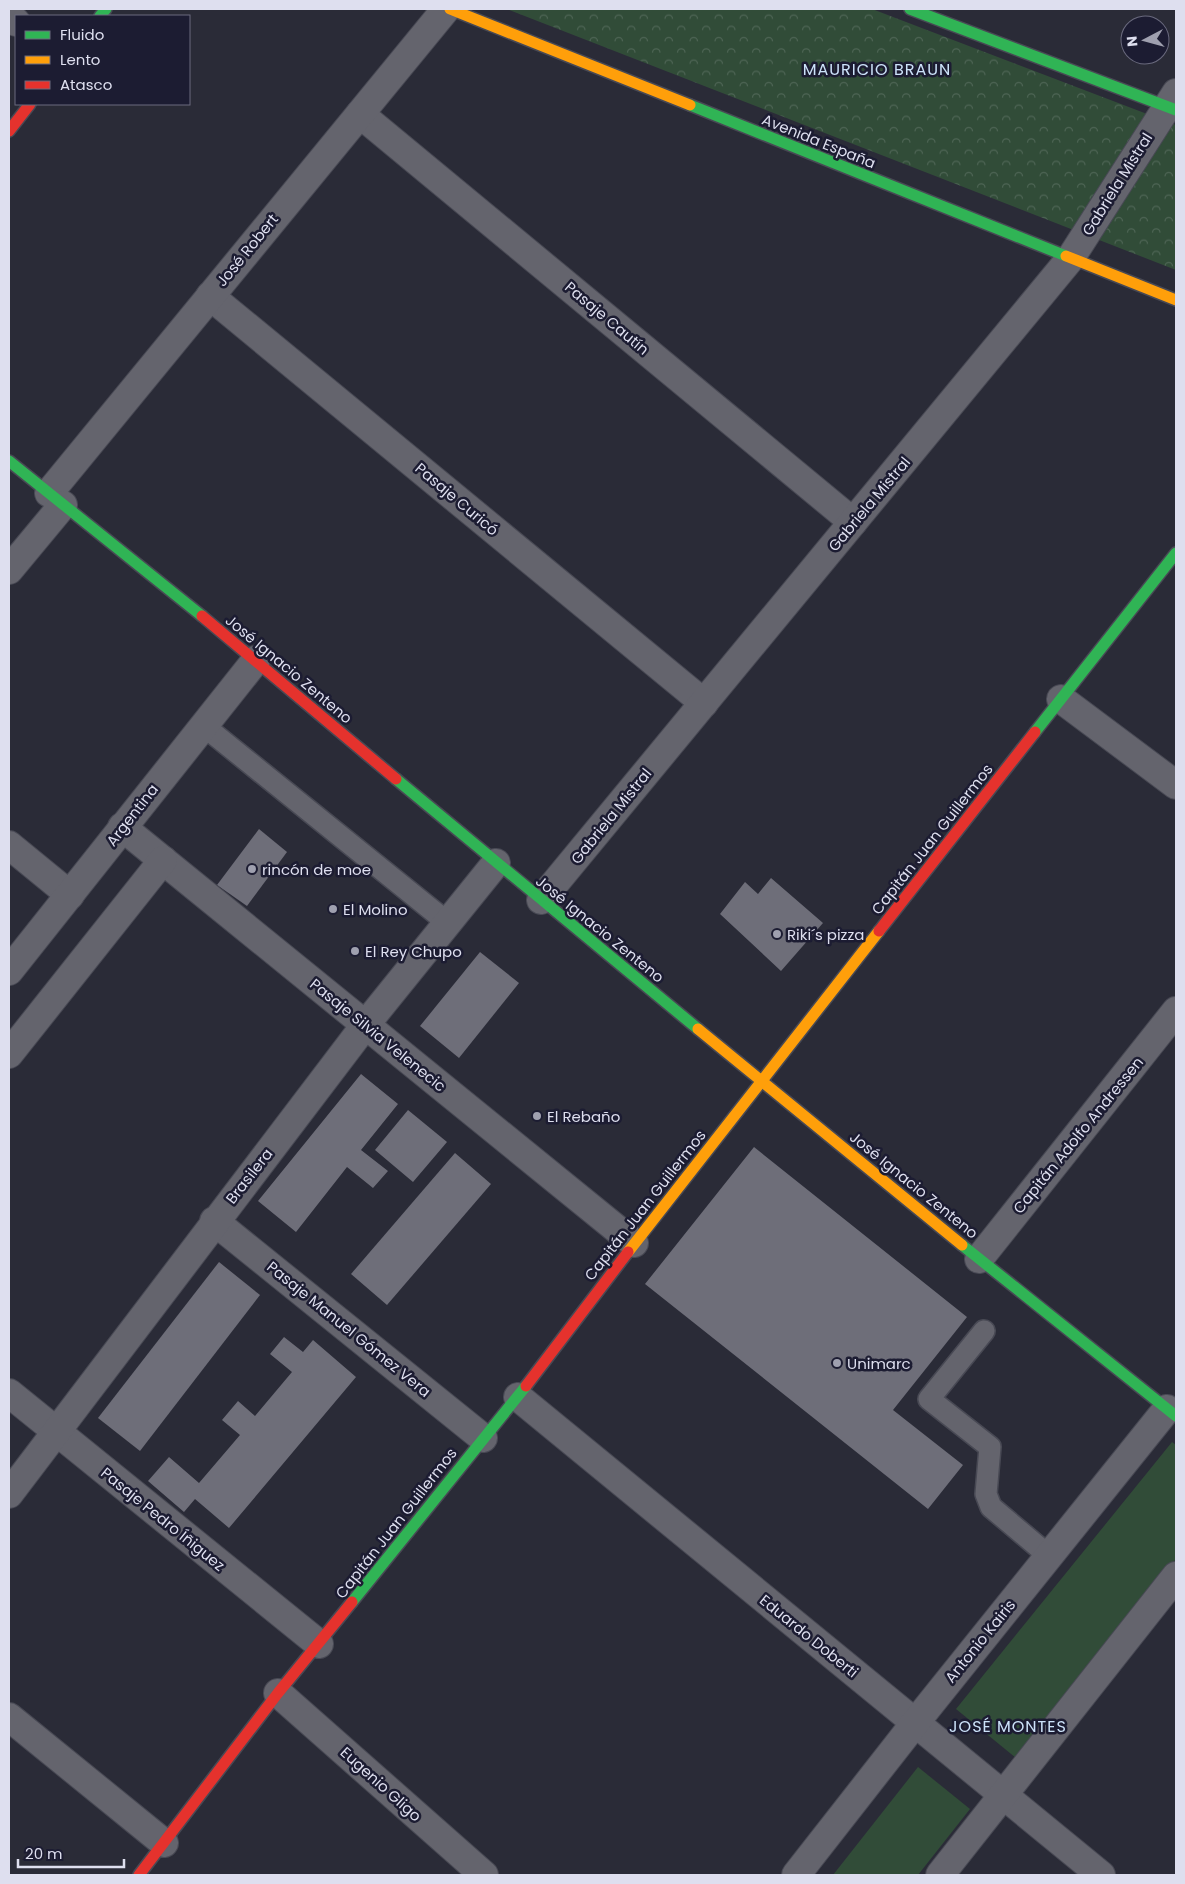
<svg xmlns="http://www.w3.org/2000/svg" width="1185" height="1884" font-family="Poppins,sans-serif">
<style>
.green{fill:#314c38}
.park{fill:url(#park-crowns)}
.building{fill:#6e6e79}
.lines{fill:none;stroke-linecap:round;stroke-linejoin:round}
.lane-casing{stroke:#484954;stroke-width:24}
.street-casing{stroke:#484954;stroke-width:30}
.fast-casing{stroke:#484954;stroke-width:14}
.slow-casing{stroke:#484954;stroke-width:14}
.jam-casing{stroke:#484954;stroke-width:14}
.lane{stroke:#64646d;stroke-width:21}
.street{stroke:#64646d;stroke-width:28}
.fast{stroke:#30b455;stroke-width:11}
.slow{stroke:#ff9f0a;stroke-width:11}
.jam{stroke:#e5322d;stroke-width:11}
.poi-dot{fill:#9fa0af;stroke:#1c1c32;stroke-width:2}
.labels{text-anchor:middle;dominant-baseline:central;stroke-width:5;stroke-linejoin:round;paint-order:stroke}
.street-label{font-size:15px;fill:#dedfef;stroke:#1c1c32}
.poi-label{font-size:15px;fill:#dedfef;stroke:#1c1c32;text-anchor:start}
.neighbourhood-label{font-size:16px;letter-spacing:1px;fill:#cce2f9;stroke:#1c1c32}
</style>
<defs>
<pattern id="park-crowns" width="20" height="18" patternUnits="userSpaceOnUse" patternTransform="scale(1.25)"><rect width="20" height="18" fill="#314c38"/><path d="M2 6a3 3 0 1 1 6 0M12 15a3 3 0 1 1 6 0" fill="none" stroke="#4e6555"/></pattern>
</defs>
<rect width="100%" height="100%" fill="#2a2b37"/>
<g class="green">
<polygon points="1172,1442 1176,1445 1176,1559 1016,1758 956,1709"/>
<polygon points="918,1767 970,1809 918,1875 833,1875"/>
</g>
<polygon class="park" points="507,9 872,9 1176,125 1176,270"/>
<g class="building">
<polygon points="259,829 287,852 247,906 217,885"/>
<polygon points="771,878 823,923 781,971 720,914 745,882 758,894"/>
<polygon points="480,952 519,983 459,1058 420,1026"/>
<polygon points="361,1074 398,1104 361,1150 388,1171 373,1188 347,1167 296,1232 258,1201"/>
<polygon points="408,1110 447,1142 413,1182 375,1150"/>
<polygon points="754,1147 967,1317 893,1410 963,1465 928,1509 645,1284"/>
<polygon points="455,1153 491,1184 387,1305 351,1274"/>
<polygon points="219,1262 260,1295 140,1451 98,1418"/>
<polygon points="284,1337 303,1352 313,1340 356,1377 229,1528 195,1499 184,1512 148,1481 169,1457 199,1483 240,1435 222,1420 238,1401 255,1416 292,1372 270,1354"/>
</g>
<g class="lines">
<defs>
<g id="lane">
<polyline points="204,726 448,923"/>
<polyline points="984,1331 929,1399 990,1447 986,1494 991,1507 1049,1556"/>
</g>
<g id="street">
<polyline points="9,15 16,22"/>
<polyline points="360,114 853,522"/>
<polyline points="210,296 704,703"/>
<polyline points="49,493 446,9"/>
<polyline points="9,570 63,505"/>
<polyline points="1061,699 1176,785"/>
<polyline points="122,827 634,1243"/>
<polyline points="9,845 70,895"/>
<polyline points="541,900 1070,259 1176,93"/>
<polyline points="9,971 256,660"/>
<polyline points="9,1054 163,860"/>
<polyline points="214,1221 483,1438"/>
<polyline points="979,1259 1176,1011"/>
<polyline points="9,1393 319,1644"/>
<polyline points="518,1397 1101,1875"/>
<polyline points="9,1494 366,1024 496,863"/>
<polyline points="278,1693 484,1875"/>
<polyline points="9,1717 164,1843"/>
<polyline points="796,1875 915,1723 1167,1409"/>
<polyline points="940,1875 1176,1576"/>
</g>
<g id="fast">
<polyline points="910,9 1176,110"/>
<polyline points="100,16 106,9"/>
<polyline points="690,105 1066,256"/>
<polyline points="9,461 202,616"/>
<polyline points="1035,732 1176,553"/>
<polyline points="396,779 698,1029"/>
<polyline points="962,1245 1176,1416"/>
<polyline points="352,1602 526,1386"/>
</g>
<g id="slow">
<polyline points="450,9 690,105"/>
<polyline points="1066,256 1176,300"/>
<polyline points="698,1029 962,1245"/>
<polyline points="628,1252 879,931"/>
</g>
<g id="jam">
<polyline points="9,131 30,104"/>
<polyline points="202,616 396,779"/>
<polyline points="879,931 1035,732"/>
<polyline points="526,1386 628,1252"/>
<polyline points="139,1875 278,1693 352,1602"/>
</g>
</defs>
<use href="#lane" class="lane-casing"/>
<use href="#street" class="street-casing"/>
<use href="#fast" class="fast-casing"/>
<use href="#slow" class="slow-casing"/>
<use href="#jam" class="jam-casing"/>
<use href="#lane" class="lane"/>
<use href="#street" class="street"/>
<use href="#fast" class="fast"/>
<use href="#slow" class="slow"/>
<use href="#jam" class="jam"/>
</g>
<g class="poi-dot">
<circle cx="252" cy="869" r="5"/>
<circle cx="333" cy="909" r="5"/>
<circle cx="777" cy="934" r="5"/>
<circle cx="355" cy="951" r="5"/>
<circle cx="537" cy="1116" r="5"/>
<circle cx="837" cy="1363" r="5"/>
</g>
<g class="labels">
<g class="street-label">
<text transform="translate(819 141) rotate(22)">Avenida España</text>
<text transform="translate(1117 184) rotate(-58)">Gabriela Mistral</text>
<text transform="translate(247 250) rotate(-51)">José Robert</text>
<text transform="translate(607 318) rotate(40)">Pasaje Cautín</text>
<text transform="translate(457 499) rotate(40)">Pasaje Curicó</text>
<text transform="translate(869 504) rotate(-50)">Gabriela Mistral</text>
<text transform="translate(289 669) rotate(40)">José Ignacio Zenteno</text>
<text transform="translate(132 815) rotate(-52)">Argentina</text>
<text transform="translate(611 816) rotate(-51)">Gabriela Mistral</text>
<text transform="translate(932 839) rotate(-52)">Capitán Juan Guillermos</text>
<text transform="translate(600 929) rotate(39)">José Ignacio Zenteno</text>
<text transform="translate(378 1035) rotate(39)">Pasaje Silvia Velenecic</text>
<text transform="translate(1078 1135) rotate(-51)">Capitán Adolfo Andressen</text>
<text transform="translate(249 1176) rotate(-52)">Brasilera</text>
<text transform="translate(914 1185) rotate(39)">José Ignacio Zenteno</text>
<text transform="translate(645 1205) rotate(-52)">Capitán Juan Guillermos</text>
<text transform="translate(349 1329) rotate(39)">Pasaje Manuel Gómez Vera</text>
<text transform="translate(163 1519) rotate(39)">Pasaje Pedro Íñiguez</text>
<text transform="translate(396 1523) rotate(-52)">Capitán Juan Guillermos</text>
<text transform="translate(809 1636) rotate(39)">Eduardo Doberti</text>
<text transform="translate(980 1641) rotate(-51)">Antonio Kairis</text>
<text transform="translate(381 1784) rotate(42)">Eugenio Gligo</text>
</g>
<g class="poi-label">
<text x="262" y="869">rincón de moe</text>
<text x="343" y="909">El Molino</text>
<text x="787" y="934">Riki´s pizza</text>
<text x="365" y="951">El Rey Chupo</text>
<text x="547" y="1116">El Rebaño</text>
<text x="847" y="1363">Unimarc</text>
</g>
<g class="neighbourhood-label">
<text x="877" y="69">MAURICIO BRAUN</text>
<text x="1008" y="1726">JOSÉ MONTES</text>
</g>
</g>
<rect width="1185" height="1884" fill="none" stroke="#dedfef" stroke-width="20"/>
<rect x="15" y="15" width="175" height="90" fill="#1c1c32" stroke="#6a6a7e"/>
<rect x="25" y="31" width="25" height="8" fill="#30b455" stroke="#6a6a7e"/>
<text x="60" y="40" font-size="15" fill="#dedfef">Fluido</text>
<rect x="25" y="56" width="25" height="8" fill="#ff9f0a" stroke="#6a6a7e"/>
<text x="60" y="65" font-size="15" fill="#dedfef">Lento</text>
<rect x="25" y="81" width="25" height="8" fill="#e5322d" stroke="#6a6a7e"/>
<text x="60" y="90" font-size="15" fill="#dedfef">Atasco</text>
<g transform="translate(1145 40) rotate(264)"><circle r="24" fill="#1c1c32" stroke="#6a6a7e"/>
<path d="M0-4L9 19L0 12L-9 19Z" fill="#9fa0af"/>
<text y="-8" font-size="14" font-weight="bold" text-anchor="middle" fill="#dedfef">N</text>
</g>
<path d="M18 1859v8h106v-8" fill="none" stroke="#dedfef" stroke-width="2.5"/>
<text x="25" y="1859" font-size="15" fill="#dedfef" stroke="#1c1c32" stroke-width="4" paint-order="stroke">20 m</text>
</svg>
